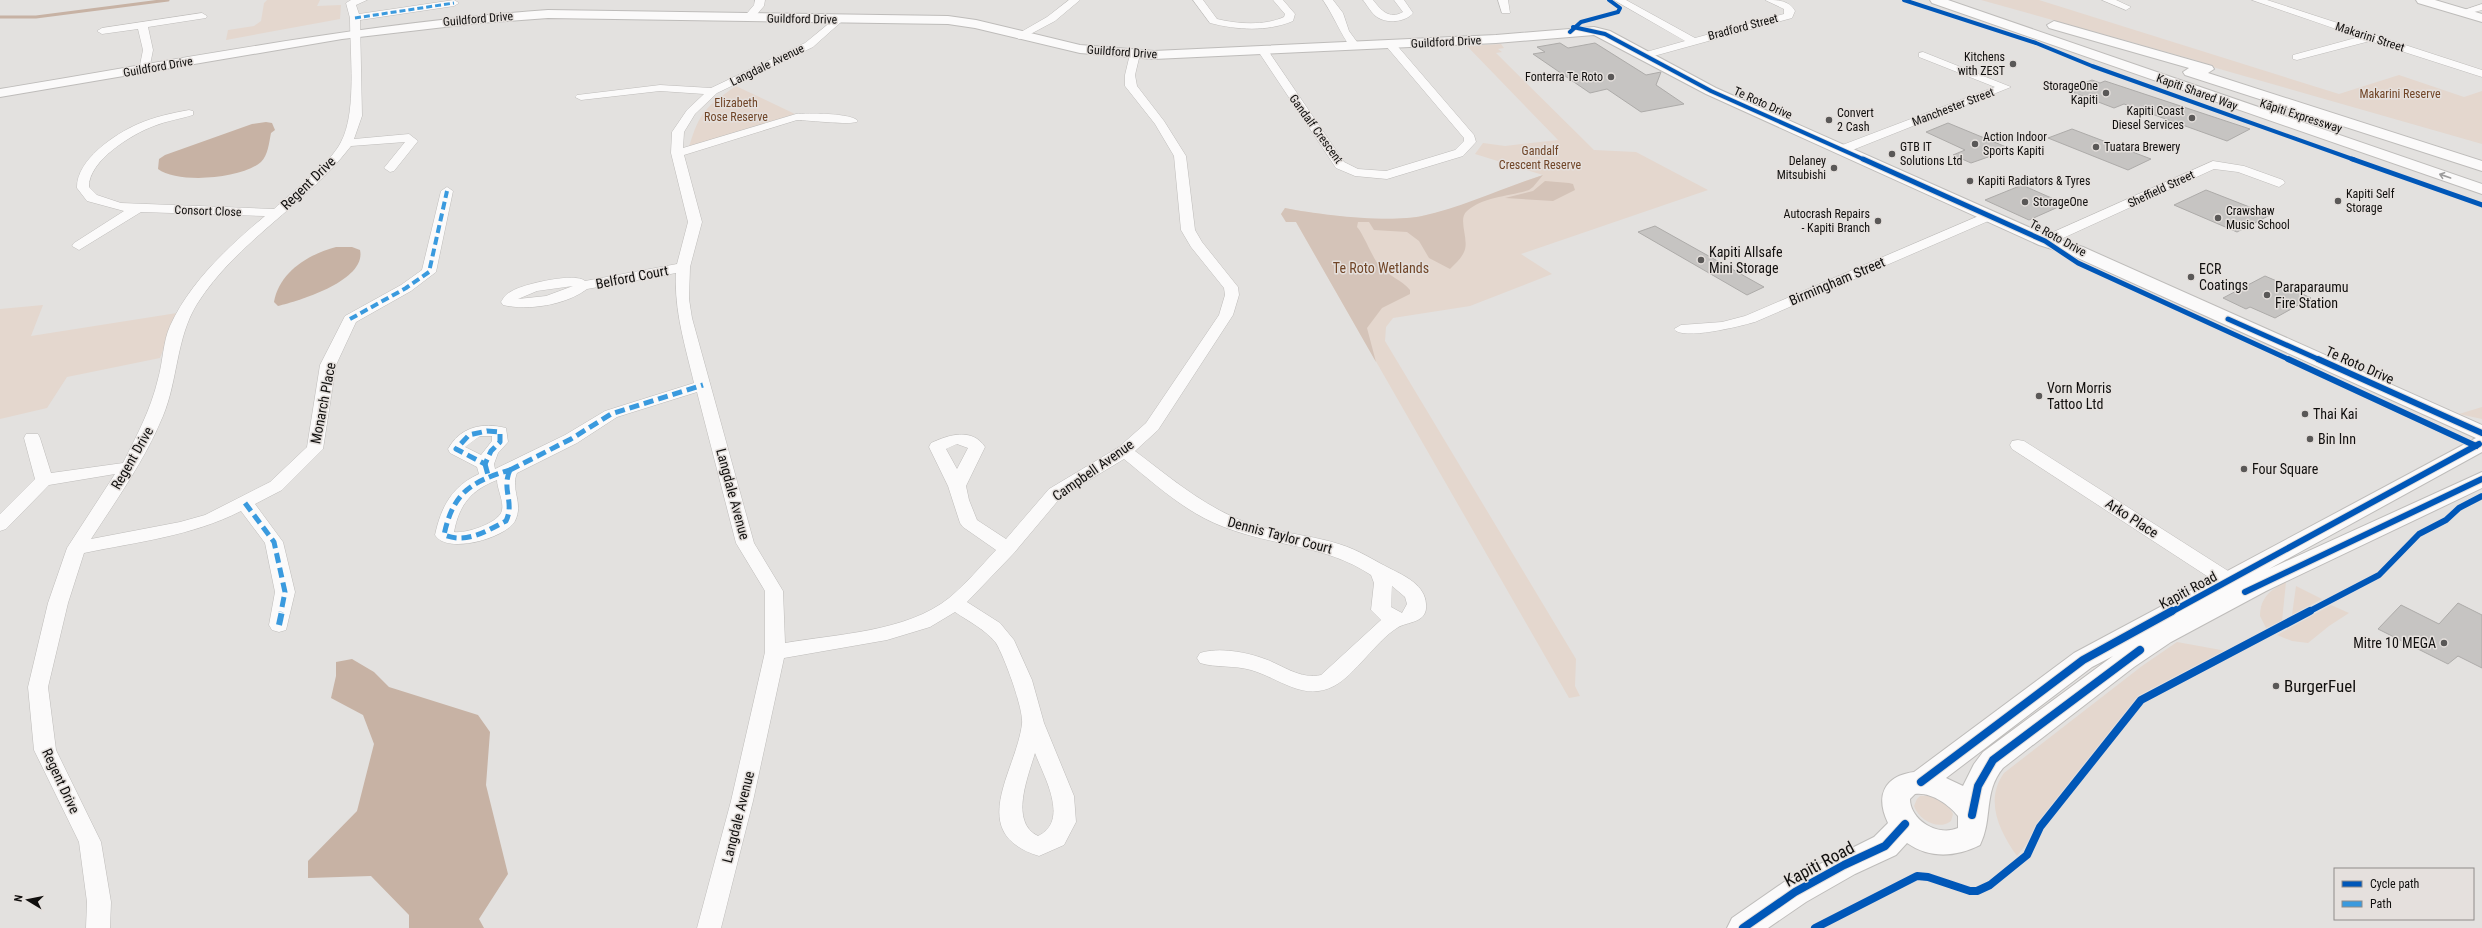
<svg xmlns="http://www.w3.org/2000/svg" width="2482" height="928" font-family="'Roboto Condensed',sans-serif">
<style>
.green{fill:#e4d7ce}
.forest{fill:#d4c3b8}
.water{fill:#c7b2a4}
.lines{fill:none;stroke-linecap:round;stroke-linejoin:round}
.stream{stroke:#c7b2a4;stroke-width:3}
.building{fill:#c6c4c2;stroke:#adaba9}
.street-casing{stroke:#bebcba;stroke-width:1}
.secondary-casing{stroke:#bebcba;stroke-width:2}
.highway-casing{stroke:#bebcba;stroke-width:2}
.street{fill:#fbfafa;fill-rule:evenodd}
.secondary{fill:#fbfafa;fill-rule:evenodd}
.highway{fill:#fbfafa;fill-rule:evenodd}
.quiet-far3{stroke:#3a9ade;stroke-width:3;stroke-dasharray:6 3;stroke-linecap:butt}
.quiet-far2{stroke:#3a9ade;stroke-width:4;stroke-dasharray:8 4;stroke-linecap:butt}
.quiet-far1{stroke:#3a9ade;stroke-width:5;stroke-dasharray:10 5;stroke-linecap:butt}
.quiet{stroke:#3a9ade;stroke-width:6;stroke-dasharray:12 6;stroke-linecap:butt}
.cycleway-far3-casing{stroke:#e5e0dd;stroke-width:5.5}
.cycleway-far2-casing{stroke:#e5e0dd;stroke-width:7}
.cycleway-far1-casing{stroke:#e5e0dd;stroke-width:8}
.cycleway-casing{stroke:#e5e0dd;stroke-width:10}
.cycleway-far3{stroke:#0057b8;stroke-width:4}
.cycleway-far2{stroke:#0057b8;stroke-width:5}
.cycleway-far1{stroke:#0057b8;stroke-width:6}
.cycleway{stroke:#0057b8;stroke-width:8}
.oneway{stroke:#9d9c9c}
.poi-dot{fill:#5a5857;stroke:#e5e0dd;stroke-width:1.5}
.labels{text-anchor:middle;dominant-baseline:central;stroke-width:3;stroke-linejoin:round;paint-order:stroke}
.far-street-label{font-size:12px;fill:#100f0e;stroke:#e5e0dd}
.far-poi-label{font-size:12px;fill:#100f0e;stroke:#e5e0dd;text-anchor:start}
.far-park-label{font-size:12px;fill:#704527;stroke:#e5e0dd}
.street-label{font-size:14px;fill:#100f0e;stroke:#e5e0dd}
.poi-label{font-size:14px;fill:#100f0e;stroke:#e5e0dd;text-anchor:start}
.park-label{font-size:14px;fill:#704527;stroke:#e5e0dd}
.near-poi-label{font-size:17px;fill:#100f0e;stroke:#e5e0dd;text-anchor:start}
.near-street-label{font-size:17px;fill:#100f0e;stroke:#e5e0dd}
</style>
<rect width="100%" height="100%" fill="#e3e1df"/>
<g class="green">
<polygon points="267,0 320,0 317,6 341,5 340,19 226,40 228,30 254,26 261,21 264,3"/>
<polygon points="1981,0 2039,0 2339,94 2399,75 2464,97 2482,91 2482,144 2202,64 2195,60"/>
<path d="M1501,44l3,4 -6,1 4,3 -6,1 98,97 42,2 72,38 -187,64 31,20 -82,32 -77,12 -7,9 -1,14 191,318 -1,27 5,10 -11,2 -273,-476h-10l-5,-8 4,-6c36,8 102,15 137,8 41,-8 81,-28 121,-41l-68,-21 8,-11 22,3 53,-6 -91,-94z"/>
<path d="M736,86l59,28 -106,33c10,-35 18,-41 47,-61z"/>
<polygon points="43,305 31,336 177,313 160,358 67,377 47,408 0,419 0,309"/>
<polygon points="2482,407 2482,419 2459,414"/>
<path d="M2286,582l-4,39 -16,7 -6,-12c0,-18 10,-26 26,-34z"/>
<polygon points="2296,586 2322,599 2292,615"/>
<polygon points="2331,605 2349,613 2329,626 2308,643 2292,641 2277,635"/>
<path d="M2177,642l55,10 -92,48 -123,156c-17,-24 -33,-55 -13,-83l138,-107z"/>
<path d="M1920,796c13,-2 28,5 33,18l-2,7c-13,10 -32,-1 -37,-15l3,-7z"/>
</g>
<g class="forest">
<path d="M1543,175l-10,12 -4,3c-19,6 -47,7 -62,21 -10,8 3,29 -3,41 -3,7 -9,12 -14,17l-21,-11 -10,-17 -12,-9 -33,-2 -5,-8h-11l-1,5c6,6 15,30 23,40 9,9 22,13 30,23v4l-28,14 -15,20 9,34 -80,-140h-10l-5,-8 4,-6c35,7 103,15 137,8 41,-9 81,-28 121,-41z"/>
<polygon points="1545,181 1569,183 1573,184 1575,190 1553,201 1505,198 1533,191"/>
</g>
<g class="water">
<path d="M266,122l6,1 3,7 -4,3c-2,10 -3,22 -10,29 -19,17 -83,22 -103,7l1,-10 6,-4 87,-31z"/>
<path d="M336,247h16l8,3c7,30 -60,51 -82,56l-4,-4c5,-30 35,-48 62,-55z"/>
<polygon points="352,659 374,672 389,687 478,715 490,732 486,785 508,874 479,919 484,928 409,928 409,915 371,876 308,878 308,861 357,811 374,744 363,715 331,698 336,676 336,662"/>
</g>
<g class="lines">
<polyline class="stream" points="0,17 36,17 168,0"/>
</g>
<g class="building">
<polygon points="1560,43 1568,48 1595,43 1646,75 1661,72 1656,85 1684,104 1641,112 1607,89 1590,93 1533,54 1545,52 1537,47"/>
<polygon points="2092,80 2100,83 2105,81 2250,129 2227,141 2124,104 2114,108 2067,90"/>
<polygon points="1948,123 2011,149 1971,163 1953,155 1965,150 1926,132"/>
<polygon points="2072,129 2151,159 2128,170 2048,138"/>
<polygon points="2022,185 2065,204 2029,220 1985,200"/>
<polygon points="2206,190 2270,215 2237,232 2174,205"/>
<polygon points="1655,226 1764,287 1747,295 1638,232"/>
<polygon points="2265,276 2300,291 2298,292 2311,298 2275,318 2250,307 2246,309 2223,298"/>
<polygon points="2458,603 2482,615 2482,668 2458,656 2448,664 2378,629 2401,605 2439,624"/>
</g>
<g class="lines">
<defs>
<g id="street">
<path d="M367,0l-11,5 3,9 95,-14 5,3 -5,3 -94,14 2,96 -8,23 55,-5 9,7 -24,30 -4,1 -6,-4 21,-26 -54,4c-45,59 -114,95 -154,158 -21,34 -19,76 -34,112 -18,44 -46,83 -72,123l89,-17 25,-7 65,-33 37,-35 13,-82 25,-49 56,-31 21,-15 19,-79 6,-4 6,4 -17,81 -25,19 -55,31 -20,43 -13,84 -41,41 -27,14 28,38 12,50 -9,38 -7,2 -7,-2 -3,-5 6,-33 -10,-49 -24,-32c-49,25 -104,31 -157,42l-16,50 -20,84 8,63 45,92 10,60 -1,26h-24l1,-26 -8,-60 -45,-92 -6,-63 20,-84 19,-55 48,-74 -66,11 -43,44 -6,2v-17l35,-35 -11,-41 2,-4h12l2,4 11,35 72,-10c14,-28 28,-54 35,-84 5,-17 5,-38 12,-53 20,-44 58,-79 95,-110l-124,-4 -62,38 -7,-4 2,-3 50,-32 -37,-10 -10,-13c-1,-28 38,-54 61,-64 16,-7 34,-11 51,-14l4,1v4c-13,4 -27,6 -39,11 -22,8 -66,35 -65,61l8,8 24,8 153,6c18,-17 56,-45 67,-67 16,-30 9,-89 9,-124l-4,-15 5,-3z"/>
<polygon points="755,0 765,0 764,6 752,20 744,20 743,18 754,5"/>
<polygon points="1069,0 1080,0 1055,21 1023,38 1019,39 1014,36 1047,17"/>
<path d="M1193,0h10l14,19c21,5 47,7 67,-2l1,-3 -12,-14h10l12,14 -2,7c-26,11 -56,9 -83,2z"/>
<path d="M1323,0h10l10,13 6,18 11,15 -1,2h-8c-11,-15 -17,-32 -28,-48z"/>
<path d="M1363,0h10c8,10 16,20 30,12l-9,-12h10l9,13c-7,9 -26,11 -36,4 -5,-3 -10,-12 -14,-17z"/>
<polygon points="1498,0 1508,0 1510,13 1502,13"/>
<path d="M1614,0h12l69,38 89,-24v-5l-19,-9c12,0 24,0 30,11l-3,7 -149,41 -5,-3 1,-2 46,-13z"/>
<polygon points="2102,0 2116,0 2131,7 2126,10"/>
<polygon points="2252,0 2267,0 2482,70 2482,77 2370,41 2297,60 2293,59 2293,55 2359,37"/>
<polygon points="2482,4 2482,10 2463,15 2458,12"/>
<polygon points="202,13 207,16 206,18 148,27 153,50 149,70 144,73 139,70 143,50 138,29 102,34 97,31 102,28"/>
<path d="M837,17l4,1v4l-28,25 -96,46 -22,21 -11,18 -1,16 113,-34c11,-1 56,-1 62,7 -4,5 -50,-1 -61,-1l-113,35 18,67 -12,45 -1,32 3,19 62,225 29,48 2,52c51,-9 122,-11 164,-45 17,-14 32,-32 47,-48l-33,-23 -3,-4 -12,-37 -19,-39 2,-4c17,-8 41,-16 54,4l-19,39 3,14 8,20 29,19 43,-50 70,-42 27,-24 73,-108 6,-20 -1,-7 -33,-41 -10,-17 -7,-74 -19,-32 -30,-38v-11l5,-21 5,-3 5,3 -5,21 2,11 27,35 22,35 9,74 7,12 36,45 1,8 -6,20 -75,115 -23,21c32,24 61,49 98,66 33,16 72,16 106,27 20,6 34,16 52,25 14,7 34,16 35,35 2,20 -19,17 -29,24 -21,13 -42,47 -63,58 -30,16 -55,-8 -83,-16 -17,-5 -35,-2 -51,-7l-3,-5 3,-5c19,-6 46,-1 65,6 17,6 36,21 56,16l60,-55 -10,-10 3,-27 -3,-8c-47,-31 -96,-28 -147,-48 -38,-14 -69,-43 -100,-68l-63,38 -47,56 -47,49 33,21 14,17 18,40 12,43 30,73 2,26 -12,23 -25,11c-74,-23 -23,-84 -17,-132 2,-14 -18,-68 -26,-81 -10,-13 -28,-22 -41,-31l-25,15 -43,13 -103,18 -31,143 -32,127h-24l34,-127 34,-149v-61l-29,-48 -39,-151 -80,25 -40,26 -60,30c-7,17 7,30 -2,48 -9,17 -68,34 -80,14 6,-28 17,-49 44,-61l-2,-7 -27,-14 -2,-4c12,-22 34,-27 58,-21l2,14 -10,11 -4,11 1,5 70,-34 40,-24 89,-28c-9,-38 -20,-72 -18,-110l-89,16c-21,16 -59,22 -84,16l-2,-3c3,-5 5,-8 11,-11 11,-7 64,-19 73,-10l92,-17 11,-42 -17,-69 1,-21 15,-22 17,-16 -44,-3 -79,9 -6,-3 2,-2 83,-10 51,3 94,-45zM573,286l-27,10 -28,3 19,-8zM480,436h12v5l-11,14 -16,-8zM957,444l11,4 -11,21 -11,-20zM497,480c0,9 7,21 5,30 -2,13 -37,24 -48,22 5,-27 17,-42 43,-52zM1392,586l13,11 2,7 -5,9 -11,-6zM1035,753c9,24 35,68 3,83 -29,-14 -10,-59 -3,-83z"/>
<polygon points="1390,41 1394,42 1474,135 1476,142 1463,156 1387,179 1355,176 1336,168 1258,51 1259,49 1267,49 1344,162 1358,169 1386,171 1455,150 1464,141 1464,138 1386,46 1386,42"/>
<polygon points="1923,52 2011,87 1845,153 1837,153 1835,150 1837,147 1995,87 1919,57 1919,53"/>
<polygon points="2213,161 2244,166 2283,180 2285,183 2279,187 2238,172 2214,169 2050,244 2045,245 2038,241 2040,238"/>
<path d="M1988,212l5,1 2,3 -2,3 -238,103c-14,4 -73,19 -81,7l7,-4 41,-3 23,-6z"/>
<polygon points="2018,440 2024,441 2247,583 2249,588 2247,593 2240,595 2233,593 2012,449 2010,445 2012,441"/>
</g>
<g id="secondary">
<polygon points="2416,0 2435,0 2482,14 2482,22 2418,3"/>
<path d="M548,10l400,6 28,4 104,25 74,6 342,-16 98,-8 16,4 106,57 335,149 32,10 399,178v27l-213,117 213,-97v16l-216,103 -95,51 -37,25 -131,101c-20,24 -10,51 -23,77 -24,12 -50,14 -73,-2l-11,12 -41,19 -49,28 -38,26h-41l5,-10 52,-36 90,-45 14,-14c-13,-27 -4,-47 26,-51l160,-119 402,-215 -405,-183 -32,-10 -333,-151 -112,-59 -98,8 -342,16 -74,-6 -105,-25 -27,-4 -400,-6 -69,5 -137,16 -342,58v-8c182,-30 363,-66 548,-79zM2113,656l-130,96 -9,12 -11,22 -17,-8 146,-111zM1915,794c16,-2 33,10 43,22v12c-20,9 -48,-8 -48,-29z"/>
</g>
<g id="highway">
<polygon points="1930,0 1948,0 2482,184 2482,194 1932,3"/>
<polygon points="2054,21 2212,66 2214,69 2208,73 2482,161 2482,171 2185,75 2183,72 2189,68 2049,28 2047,25"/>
</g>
</defs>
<use href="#street" class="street-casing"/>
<use href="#secondary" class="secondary-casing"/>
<use href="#highway" class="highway-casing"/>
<use href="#street" class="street"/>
<use href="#secondary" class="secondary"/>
<use href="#highway" class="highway"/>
<polyline class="quiet-far3" points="355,18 454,3"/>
<polyline class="quiet-far2" points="350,319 406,288 429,272 447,191"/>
<g class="quiet-far1">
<polygon points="487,431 500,432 500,442 491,451 485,464 456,449 469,435"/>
<polyline points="485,464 488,475"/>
<path d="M510,470c-9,19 5,32 -4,51 -20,10 -39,23 -62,14 9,-42 26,-53 66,-65z"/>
<polyline points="510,470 571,439 611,414 703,385"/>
<polyline points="245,503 274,542 285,592 281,612"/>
</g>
<polyline class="quiet" points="279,625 282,611"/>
<defs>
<g id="cycleway-far3">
<polyline points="1904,0 2036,43 2092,66 2355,160"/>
<polyline points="1573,27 1605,34 1711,91 1865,160"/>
<polyline points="1570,32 1581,22 1618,12 1620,8 1609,0"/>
</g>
<g id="cycleway-far2">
<polyline points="1863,159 2045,241 2078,263 2290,360"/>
<polyline points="2352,159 2482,205"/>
<polyline points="2228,319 2320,360"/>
</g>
<g id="cycleway-far1">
<polyline points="2288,359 2476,446"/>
<polyline points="2318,359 2482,433"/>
<polyline points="2245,592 2482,479"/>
<polyline points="2171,612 2479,444"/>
<polyline points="2308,612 2379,575 2419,534 2446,520 2459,508 2482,496"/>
</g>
<g id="cycleway">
<polyline points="1921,782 2083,660 2172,611"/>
<polyline points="1972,815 1978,786 1993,760 2140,650"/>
<polyline points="1743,928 1795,892 1844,865 1885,846 1905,824"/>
<polyline points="1815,928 1917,876 1928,877 1970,891 1977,891 1990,885 2027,855 2040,827 2141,700 2310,611"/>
</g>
</defs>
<use href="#cycleway-far3" class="cycleway-far3-casing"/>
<use href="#cycleway-far2" class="cycleway-far2-casing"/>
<use href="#cycleway-far1" class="cycleway-far1-casing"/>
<use href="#cycleway" class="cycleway-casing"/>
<use href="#cycleway-far3" class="cycleway-far3"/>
<use href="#cycleway-far2" class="cycleway-far2"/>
<use href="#cycleway-far1" class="cycleway-far1"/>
<use href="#cycleway" class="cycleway"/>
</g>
<defs><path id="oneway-shaft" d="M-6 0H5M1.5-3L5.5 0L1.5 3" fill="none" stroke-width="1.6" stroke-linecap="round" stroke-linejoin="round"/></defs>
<use class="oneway" href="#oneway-shaft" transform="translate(2445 176) rotate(-161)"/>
<g class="poi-dot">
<circle cx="2013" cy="64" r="4"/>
<circle cx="1611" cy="77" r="4"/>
<circle cx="2106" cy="93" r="4"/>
<circle cx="2192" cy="118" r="4"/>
<circle cx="1829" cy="120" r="4"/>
<circle cx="1975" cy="144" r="4"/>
<circle cx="2096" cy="147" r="4"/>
<circle cx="1892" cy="154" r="4"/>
<circle cx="1834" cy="168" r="4"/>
<circle cx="1970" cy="181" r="4"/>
<circle cx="2338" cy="201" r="4"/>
<circle cx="2025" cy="202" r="4"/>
<circle cx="2218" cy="218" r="4"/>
<circle cx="1878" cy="221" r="4"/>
<circle cx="1701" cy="260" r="4"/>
<circle cx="2191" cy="277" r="4"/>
<circle cx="2267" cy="295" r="4"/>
<circle cx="2039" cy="396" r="4"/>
<circle cx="2305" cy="414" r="4"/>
<circle cx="2310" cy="439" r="4"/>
<circle cx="2244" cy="469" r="4"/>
<circle cx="2444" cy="643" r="4"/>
<circle cx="2276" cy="686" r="4"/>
</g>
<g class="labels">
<g class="far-street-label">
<text transform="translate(478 19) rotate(-5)">Guildford Drive</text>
<text transform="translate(802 19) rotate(1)">Guildford Drive</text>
<text transform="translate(1743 27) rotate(-15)">Bradford Street</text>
<text transform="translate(2370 37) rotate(18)">Makarini Street</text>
<text transform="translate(1446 42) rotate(-3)">Guildford Drive</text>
<text transform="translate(1122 52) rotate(4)">Guildford Drive</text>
<text transform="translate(767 65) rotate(-26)">Langdale Avenue</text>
<text transform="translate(158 67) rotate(-10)">Guildford Drive</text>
<text transform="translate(2197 92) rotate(20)">Kapiti Shared Way</text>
<text transform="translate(1763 103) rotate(24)">Te Roto Drive</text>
<text transform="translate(1953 107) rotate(-21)">Manchester Street</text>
<text transform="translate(2301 116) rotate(18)">Kāpiti Expressway</text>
<text transform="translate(1316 129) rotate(54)">Gandalf Crescent</text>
<text transform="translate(2161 189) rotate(-25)">Sheffield Street</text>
<text transform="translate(208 211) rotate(2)">Consort Close</text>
<text transform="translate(2058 238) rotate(29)">Te Roto Drive</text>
</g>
<g class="far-poi-label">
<text x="2005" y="57" text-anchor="end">Kitchens<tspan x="2005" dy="14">with ZEST</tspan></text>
<text x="1603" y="77" text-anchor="end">Fonterra Te Roto</text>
<text x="2098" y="86" text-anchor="end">StorageOne<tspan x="2098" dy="14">Kapiti</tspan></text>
<text x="2184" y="111" text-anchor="end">Kapiti Coast<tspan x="2184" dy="14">Diesel Services</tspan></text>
<text x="1837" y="113">Convert<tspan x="1837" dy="14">2 Cash</tspan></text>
<text x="1983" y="137">Action Indoor<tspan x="1983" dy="14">Sports Kapiti</tspan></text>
<text x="1900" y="147">GTB IT<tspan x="1900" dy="14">Solutions Ltd</tspan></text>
<text x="2104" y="147">Tuatara Brewery</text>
<text x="1826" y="161" text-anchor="end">Delaney<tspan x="1826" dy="14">Mitsubishi</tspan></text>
<text x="1978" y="181">Kapiti Radiators &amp; Tyres</text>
<text x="2346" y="194">Kapiti Self<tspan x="2346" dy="14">Storage</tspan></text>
<text x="2033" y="202">StorageOne</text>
<text x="2226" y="211">Crawshaw<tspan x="2226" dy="14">Music School</tspan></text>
<text x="1870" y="214" text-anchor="end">Autocrash Repairs<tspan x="1870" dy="14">- Kapiti Branch</tspan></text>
</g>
<g class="far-park-label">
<text x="2400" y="94">Makarini Reserve</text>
<text x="736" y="103">Elizabeth<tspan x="736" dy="14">Rose Reserve</tspan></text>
<text x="1540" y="151">Gandalf<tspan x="1540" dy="14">Crescent Reserve</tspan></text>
</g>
<g class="street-label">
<text transform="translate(308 183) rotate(-44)">Regent Drive</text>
<text transform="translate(632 277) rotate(-11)">Belford Court</text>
<text transform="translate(1837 281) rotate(-23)">Birmingham Street</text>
<text transform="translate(2360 365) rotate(24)">Te Roto Drive</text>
<text transform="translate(323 403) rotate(-79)">Monarch Place</text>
<text transform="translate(132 458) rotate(-60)">Regent Drive</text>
<text transform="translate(1093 470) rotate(-35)">Campbell Avenue</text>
<text transform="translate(733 494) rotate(75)">Langdale Avenue</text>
<text transform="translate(2132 518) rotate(33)">Arko Place</text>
<text transform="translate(1280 535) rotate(15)">Dennis Taylor Court</text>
<text transform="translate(2188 590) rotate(-28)">Kapiti Road</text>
<text transform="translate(61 781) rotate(65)">Regent Drive</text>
<text transform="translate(738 817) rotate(-76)">Langdale Avenue</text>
</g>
<g class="poi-label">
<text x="1709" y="252">Kapiti Allsafe<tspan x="1709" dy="16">Mini Storage</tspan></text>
<text x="2199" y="269">ECR<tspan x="2199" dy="16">Coatings</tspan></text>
<text x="2275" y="287">Paraparaumu<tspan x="2275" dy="16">Fire Station</tspan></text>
<text x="2047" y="388">Vorn Morris<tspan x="2047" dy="16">Tattoo Ltd</tspan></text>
<text x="2313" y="414">Thai Kai</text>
<text x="2318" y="439">Bin Inn</text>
<text x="2252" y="469">Four Square</text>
<text x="2436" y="643" text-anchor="end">Mitre 10 MEGA</text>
</g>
<g class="park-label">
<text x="1381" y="268">Te Roto Wetlands</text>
</g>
<g class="near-poi-label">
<text x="2284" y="686">BurgerFuel</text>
</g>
<g class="near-street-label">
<text transform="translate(1819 864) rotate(-28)">Kapiti Road</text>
</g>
</g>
<rect x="2334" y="868" width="140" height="52" fill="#e5e0dd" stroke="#908c8a"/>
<rect x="2342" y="881" width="20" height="6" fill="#0057b8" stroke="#908c8a"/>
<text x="2370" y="888" font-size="12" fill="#100f0e">Cycle path</text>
<rect x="2342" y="901" width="20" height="6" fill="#3a9ade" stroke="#908c8a"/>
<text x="2370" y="908" font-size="12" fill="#100f0e">Path</text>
<g transform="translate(28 900) rotate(280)" stroke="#e5e0dd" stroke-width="3" paint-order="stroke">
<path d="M0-3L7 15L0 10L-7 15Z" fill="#100f0e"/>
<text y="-6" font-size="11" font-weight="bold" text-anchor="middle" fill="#100f0e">N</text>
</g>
</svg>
